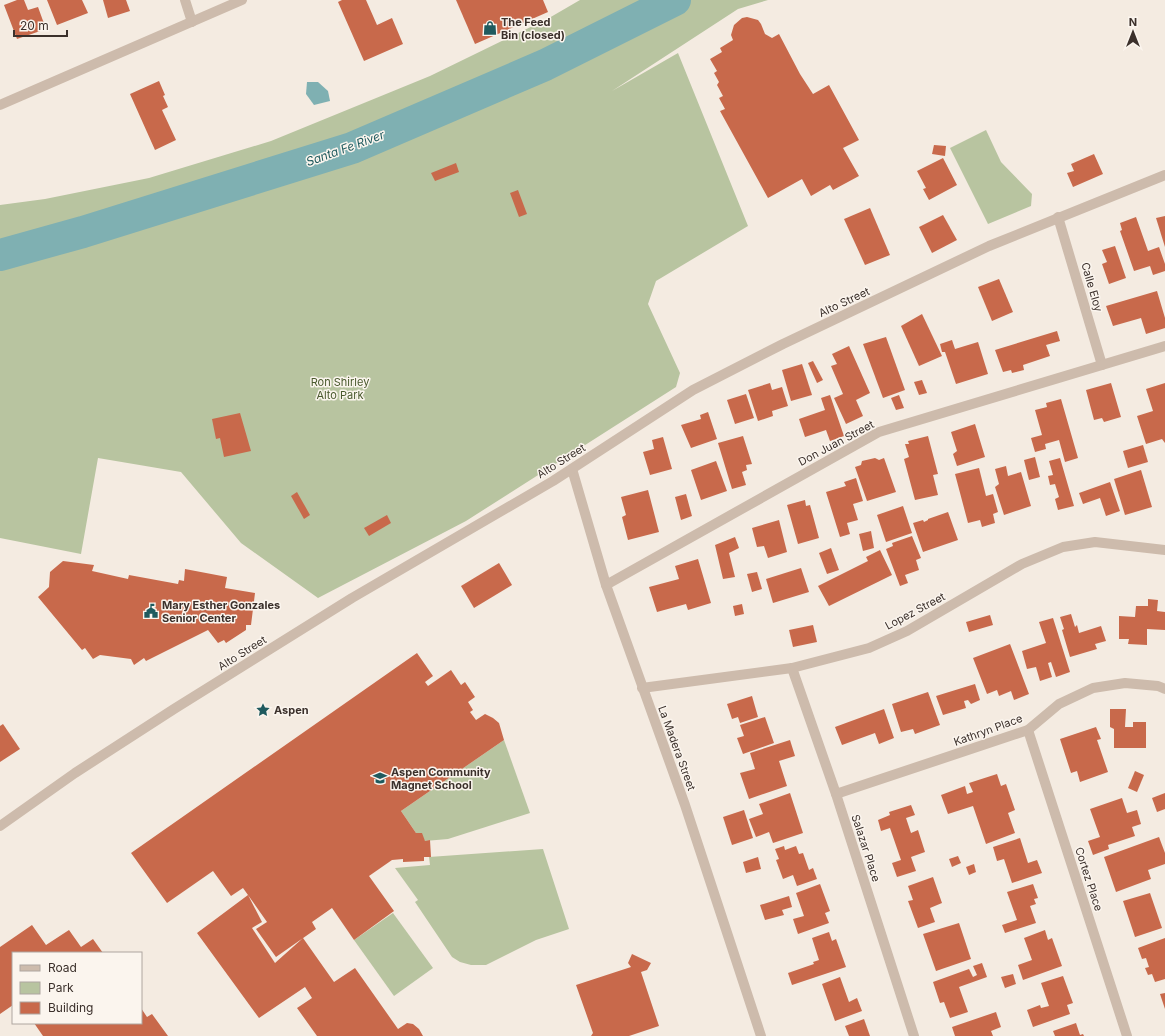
<svg xmlns="http://www.w3.org/2000/svg" width="1165" height="1036" font-family="Inter,sans-serif">
<style>
.green{fill:#b8c4a0}
.water{fill:#7fb0b2}
.lines{fill:none;stroke-linecap:round;stroke-linejoin:round}
.river{stroke:#7fb0b2;stroke-width:32}
.building{fill:#c8694b}
.minor{stroke:#cdbbac;stroke-width:10}
.labels{text-anchor:middle;dominant-baseline:central;stroke-width:3;stroke-linejoin:round;paint-order:stroke}
.poi-label{font-size:11px;font-weight:bold;fill:#3b302b;stroke:#fbf5ee;text-anchor:start}
.street-label{font-size:11px;fill:#3b302b;stroke:#fbf5ee}
.park-label{font-size:11px;fill:#4a5a2e;stroke:#fbf5ee}
.water-label{font-size:12px;font-style:italic;fill:#1f5a5e;stroke:#fbf5ee}
</style>
<rect width="100%" height="100%" fill="#f4ebe1"/>
<g class="green">
<polygon points="580,0 768,0 738,9 612,91 678,53 748,226 656,281 648,304 680,373 676,387 466,521 318,598 241,543 181,472 98,458 81,554 0,538 0,205 45,199 149,178 271,141 430,76 549,18"/>
<polygon points="986,130 1001,162 1032,194 1031,206 988,224 950,148"/>
<polygon points="504,740 530,813 448,839 425,841 416,833 401,811"/>
<polygon points="543,849 569,929 536,940 486,965 471,965 460,962 452,957 415,902 418,900 395,868 430,865 429,857"/>
<polygon points="393,913 433,968 394,996 354,940"/>
</g>
<polygon class="water" points="307,82 318,82 328,91 330,101 314,105 306,94"/>
<g class="lines">
<polyline class="river" points="0,255 83,232 352,148 545,65 675,0"/>
</g>
<g class="building">
<polygon points="17,0 24,0 28,10 38,7 46,29 17,39 4,5"/>
<polygon points="47,0 82,0 88,13 57,25"/>
<polygon points="103,0 126,0 130,11 108,18"/>
<polygon points="342,0 366,0 377,25 392,18 403,44 364,61 338,2"/>
<polygon points="456,0 543,0 548,12 475,44"/>
<polygon points="747,17 758,20 761,24 765,34 772,38 779,34 800,74 813,94 829,85 859,140 843,148 859,176 833,190 830,185 811,196 802,179 768,198 720,111 725,109 719,98 723,96 717,85 719,82 714,73 717,71 710,59 722,52 720,48 733,40 731,35 734,25 742,18"/>
<polygon points="159,81 165,95 163,96 168,107 162,110 176,140 155,150 130,94"/>
<polygon points="934,145 946,146 945,156 932,154"/>
<polygon points="1094,154 1103,174 1073,187 1067,173 1074,171 1071,164"/>
<polygon points="943,158 957,185 929,200 923,189 926,188 917,171"/>
<polygon points="456,163 459,172 435,181 431,173"/>
<polygon points="518,190 527,214 519,217 510,193"/>
<polygon points="870,208 890,255 865,265 844,219"/>
<polygon points="943,215 957,240 932,253 919,227"/>
<polygon points="1165,216 1165,247 1156,218"/>
<polygon points="1136,217 1148,251 1159,247 1165,264 1165,271 1153,275 1150,266 1134,271 1120,231 1122,230 1120,223"/>
<polygon points="1115,246 1126,278 1109,284 1102,264 1107,262 1102,250"/>
<polygon points="999,279 1013,312 992,321 978,287"/>
<polygon points="1157,291 1165,318 1165,328 1146,334 1141,318 1113,326 1106,306"/>
<polygon points="922,314 942,356 919,366 901,326"/>
<polygon points="1057,331 1060,341 1046,345 1050,356 1023,365 1024,370 1012,373 1011,370 1003,372 995,350"/>
<polygon points="886,337 905,390 883,398 863,344"/>
<polygon points="952,340 955,349 978,342 988,374 956,384 945,352 942,352 940,344"/>
<polygon points="849,346 870,393 856,400 863,416 846,424 834,398 843,394 831,366 837,364 832,354"/>
<polygon points="813,361 823,380 817,383 808,363"/>
<polygon points="802,364 812,395 791,401 782,370"/>
<polygon points="922,380 927,393 919,395 914,382"/>
<polygon points="770,383 772,390 782,387 788,406 772,411 773,416 758,421 748,390"/>
<polygon points="1111,383 1121,417 1104,422 1102,418 1094,420 1086,390"/>
<polygon points="1165,383 1165,443 1162,439 1146,444 1137,416 1153,411 1146,389"/>
<polygon points="746,394 754,418 735,424 727,400"/>
<polygon points="830,395 844,436 830,441 826,430 805,437 799,419 825,410 821,398"/>
<polygon points="899,395 904,408 896,410 891,398"/>
<polygon points="1061,399 1078,458 1065,462 1059,440 1045,444 1046,449 1035,452 1031,438 1042,435 1035,410 1047,407 1046,403"/>
<polygon points="708,412 717,439 691,448 681,425 701,419 700,415"/>
<polygon points="240,413 251,451 224,457 220,438 216,439 212,419"/>
<polygon points="975,424 985,457 957,466 953,454 957,451 951,432"/>
<polygon points="743,436 752,464 746,465 747,470 742,472 746,485 732,489 718,443"/>
<polygon points="928,436 938,474 933,475 938,495 915,500 904,459 909,457 905,444 909,444 908,441"/>
<polygon points="663,437 672,469 650,475 643,452 654,449 652,440"/>
<polygon points="1143,445 1148,462 1128,468 1123,451"/>
<polygon points="1035,457 1040,477 1029,480 1024,460"/>
<polygon points="875,458 879,460 884,458 896,492 867,501 855,467 861,465 862,461"/>
<polygon points="1060,458 1074,506 1058,510 1055,499 1059,497 1055,484 1050,485 1048,476 1053,475 1049,461"/>
<polygon points="716,461 727,491 701,500 691,470"/>
<polygon points="1006,466 1008,476 1021,472 1031,506 1004,515 995,487 999,484 995,469"/>
<polygon points="979,468 986,496 993,494 998,512 993,514 995,523 982,527 980,520 968,523 955,474"/>
<polygon points="1141,470 1152,507 1125,515 1114,479"/>
<polygon points="856,478 863,501 853,504 858,520 847,523 850,534 840,537 826,492 846,486 844,482"/>
<polygon points="1110,482 1120,511 1106,516 1100,498 1083,504 1079,493"/>
<polygon points="648,490 659,532 628,540 622,517 626,515 621,497"/>
<polygon points="297,492 310,515 304,519 291,496"/>
<polygon points="686,494 692,516 681,520 675,497"/>
<polygon points="805,500 806,506 810,505 819,538 798,544 787,505"/>
<polygon points="903,506 912,533 886,542 877,515"/>
<polygon points="948,512 958,540 923,552 913,523 923,520 924,522 928,520 928,519"/>
<polygon points="387,515 391,523 369,536 364,528"/>
<polygon points="779,520 787,552 768,558 764,546 757,547 752,528"/>
<polygon points="871,531 874,548 863,551 859,534"/>
<polygon points="912,536 921,558 916,560 919,570 905,575 908,583 900,586 886,549 893,546 892,543"/>
<polygon points="735,537 739,548 729,553 735,577 723,579 715,545"/>
<polygon points="831,548 839,570 827,574 819,553"/>
<polygon points="880,550 892,575 829,606 818,586 868,561 866,557"/>
<polygon points="698,559 711,603 688,610 686,604 657,612 649,587 679,579 675,566"/>
<polygon points="63,561 94,565 92,571 128,579 129,575 178,584 179,580 184,581 185,569 227,577 225,588 255,593 251,625 246,625 246,630 226,643 224,640 218,643 208,630 146,661 144,658 134,665 131,659 100,655 93,659 85,648 82,650 38,597 49,587 50,572"/>
<polygon points="499,563 512,585 474,608 461,586"/>
<polygon points="801,568 809,592 773,603 766,579"/>
<polygon points="757,572 762,589 752,592 747,574"/>
<polygon points="1148,599 1158,600 1157,611 1165,612 1165,630 1147,629 1147,645 1128,644 1129,639 1119,639 1119,616 1135,617 1136,606 1148,606"/>
<polygon points="742,604 744,614 735,616 733,606"/>
<polygon points="1071,614 1075,627 1077,625 1079,633 1101,626 1106,641 1095,644 1097,649 1070,657 1062,630 1064,629 1060,617"/>
<polygon points="990,615 993,625 969,632 966,622"/>
<polygon points="1053,618 1070,672 1056,677 1051,662 1048,663 1052,677 1040,681 1036,667 1027,669 1022,651 1046,643 1039,622"/>
<polygon points="813,625 817,642 793,647 789,630"/>
<polygon points="1010,644 1029,694 1014,700 1011,691 999,696 997,690 987,694 973,658"/>
<polygon points="417,653 433,676 425,682 428,686 451,670 461,685 465,682 475,697 468,702 473,710 470,712 476,720 485,714 493,718 499,723 504,740 401,811 416,833 422,833 425,841 430,840 431,857 424,857 424,861 403,862 403,859 392,860 369,876 394,911 354,940 332,908 312,922 316,929 276,957 256,929 267,922 248,895 262,922 252,928 275,963 303,938 334,982 355,968 398,1029 407,1023 413,1024 419,1029 423,1036 317,1036 297,1008 312,998 305,987 259,1018 197,933 248,895 243,888 231,896 213,871 167,903 131,853"/>
<polygon points="975,684 980,700 971,704 968,700 964,701 966,708 943,715 936,696"/>
<polygon points="928,692 940,725 915,734 913,729 901,732 892,704"/>
<polygon points="752,696 758,717 740,723 738,717 732,719 727,704"/>
<polygon points="884,709 894,738 879,744 875,733 842,745 835,727"/>
<polygon points="1110,709 1126,709 1125,727 1133,727 1133,722 1146,722 1146,748 1114,748 1114,729 1110,727"/>
<polygon points="765,717 774,743 743,754 737,738 744,736 740,725"/>
<polygon points="3,724 20,749 0,762 0,726"/>
<polygon points="1096,727 1101,739 1097,740 1108,772 1080,782 1077,771 1071,773 1060,739"/>
<polygon points="790,740 795,756 779,761 787,786 749,799 740,773 755,769 750,753"/>
<polygon points="1135,771 1144,775 1137,792 1128,788"/>
<polygon points="997,774 1001,786 1006,784 1015,810 1008,813 1015,833 986,844 973,806 948,814 941,795 965,786 967,794 973,792 969,783"/>
<polygon points="790,793 803,833 773,843 769,832 756,837 749,819 763,814 759,804"/>
<polygon points="1165,793 1165,809 1157,812 1152,798"/>
<polygon points="1122,798 1127,813 1137,810 1141,824 1132,827 1135,836 1108,845 1109,849 1093,855 1088,841 1100,837 1090,809"/>
<polygon points="911,805 915,815 906,818 911,833 918,830 925,852 911,857 916,871 897,877 892,863 901,860 890,828 881,831 878,820 890,815 889,812"/>
<polygon points="744,810 753,838 732,845 723,817"/>
<polygon points="1159,837 1165,853 1165,864 1148,870 1151,879 1116,892 1104,857"/>
<polygon points="1020,838 1028,863 1037,860 1042,873 1012,883 1004,859 997,861 993,847"/>
<polygon points="784,846 785,850 796,846 799,854 803,853 809,870 813,868 817,879 797,886 793,875 783,879 776,860 779,859 775,849"/>
<polygon points="958,856 961,863 952,867 949,859"/>
<polygon points="758,857 761,869 746,873 743,862"/>
<polygon points="974,864 976,872 969,875 966,867"/>
<polygon points="933,877 942,903 930,908 935,922 918,928 908,901 913,900 908,886"/>
<polygon points="820,884 830,911 825,913 829,923 798,934 793,919 804,916 796,893"/>
<polygon points="1033,884 1038,898 1034,899 1036,904 1030,906 1036,923 1005,933 1002,925 1017,920 1007,892"/>
<polygon points="1150,893 1162,928 1135,937 1123,901"/>
<polygon points="789,896 792,907 782,910 784,915 765,920 760,905"/>
<polygon points="959,923 971,959 936,971 923,934"/>
<polygon points="32,925 46,945 69,930 81,947 93,939 103,953 13,953 13,1005 0,1014 0,947"/>
<polygon points="1045,930 1048,940 1052,938 1062,966 1023,980 1018,965 1032,960 1024,938"/>
<polygon points="829,932 832,941 836,939 846,967 792,985 788,973 814,964 813,962 819,960 812,938"/>
<polygon points="1165,938 1165,979 1155,982 1152,974 1148,975 1145,968 1149,967 1146,958 1142,959 1138,948"/>
<polygon points="632,954 651,963 647,970 641,972 659,1026 629,1036 591,1036 593,1033 576,985 631,967 628,963"/>
<polygon points="982,963 987,977 959,987 968,1012 950,1018 944,1002 940,1003 933,982 969,969 973,977 977,975 973,966"/>
<polygon points="1013,974 1016,984 1005,988 1001,977"/>
<polygon points="1063,976 1073,1003 1067,1005 1070,1014 1033,1027 1027,1010 1040,1005 1041,1008 1049,1006 1041,983"/>
<polygon points="840,977 849,1002 857,998 862,1011 835,1021 822,984"/>
<polygon points="1165,993 1165,1009 1160,994"/>
<polygon points="141,1008 147,1017 152,1014 168,1036 43,1036 34,1023 141,1023"/>
<polygon points="996,1012 1001,1027 991,1031 993,1036 955,1036 952,1027"/>
<polygon points="864,1019 870,1036 849,1036 845,1026"/>
<polygon points="1076,1023 1080,1035 1083,1034 1084,1036 1055,1036 1053,1031"/>
</g>
<g class="lines">
<g class="minor">
<polyline points="185,0 192,22"/>
<polyline points="0,105 242,0"/>
<polyline points="1058,217 1102,365"/>
<polyline points="572,469 606,585 685,805 761,1036"/>
<polyline points="606,585 879,432 1165,346"/>
<polyline points="792,668 836,794 914,1036"/>
<polyline points="642,688 792,668 869,648 907,631 1022,564 1063,547 1095,542 1165,550"/>
<polyline points="1028,730 1127,1036"/>
<polyline points="836,794 1028,730 1059,704 1093,688 1125,683 1158,686 1165,689"/>
<polyline points="0,826 75,773 174,709 352,598 553,481 693,390 783,344 989,246 1165,175"/>
</g>
</g>
<defs>
<symbol id="shop-bare" viewBox="-9 -9 18 18"><path d="M-5-2.5h2.3a2.7 3.5 0 0 1 5.4 0H5L5.5 6h-11ZM-1.5-2.5h3a1.5 2.3 0 0 0-3 0Z" fill="#1f5a5e" stroke="#fbf5ee" stroke-width="2.5" paint-order="stroke"/></symbol>
<symbol id="civic-bare" viewBox="-9 -9 18 18"><path d="M-.6-6.5H3V-4.5H.6V-3L4-1V1h2V6H-6V1h2V-1L-.6-3ZM-1.2 2.5V6h2.4V2.5Z" fill="#1f5a5e" stroke="#fbf5ee" stroke-width="2.5" paint-order="stroke"/></symbol>
<symbol id="sight-bare" viewBox="-9 -9 18 18"><path d="M0-6L1.8-2.2L6-1.7L2.9 1.2L3.7 5.4L0 3.3L-3.7 5.4L-2.9 1.2L-6-1.7L-1.8-2.2Z" fill="#1f5a5e" stroke="#fbf5ee" stroke-width="2.5" paint-order="stroke"/></symbol>
<symbol id="school-bare" viewBox="-9 -9 18 18"><path d="M0-5L7-2L0 1L-7-2ZM-4 1L0 2.5L4 1V4Q0 6-4 4Z" fill="#1f5a5e" stroke="#fbf5ee" stroke-width="2.5" paint-order="stroke"/></symbol>
</defs>
<g fill-rule="evenodd">
<use href="#shop-bare" x="480" y="18" width="20" height="20"/>
<use href="#civic-bare" x="141" y="601" width="20" height="20"/>
<use href="#sight-bare" x="253" y="700" width="20" height="20"/>
<use href="#school-bare" x="370" y="768" width="20" height="20"/>
</g>
<g class="labels">
<g class="poi-label">
<text x="501" y="22">The Feed<tspan x="501" dy="13">Bin (closed)</tspan></text>
<text x="162" y="605">Mary Esther Gonzales<tspan x="162" dy="13">Senior Center</tspan></text>
<text x="274" y="710">Aspen</text>
<text x="391" y="772">Aspen Community<tspan x="391" dy="13">Magnet School</tspan></text>
</g>
<g class="street-label">
<text transform="translate(1092 287) rotate(74)">Calle Eloy</text>
<text transform="translate(844 302) rotate(-25)">Alto Street</text>
<text transform="translate(836 443) rotate(-28)">Don Juan Street</text>
<text transform="translate(561 461) rotate(-32)">Alto Street</text>
<text transform="translate(915 611) rotate(-28)">Lopez Street</text>
<text transform="translate(242 653) rotate(-32)">Alto Street</text>
<text transform="translate(988 730) rotate(-20)">Kathryn Place</text>
<text transform="translate(677 748) rotate(70)">La Madera Street</text>
<text transform="translate(866 848) rotate(72)">Salazar Place</text>
<text transform="translate(1089 879) rotate(72)">Cortez Place</text>
</g>
<g class="park-label">
<text x="340" y="382">Ron Shirley<tspan x="340" dy="13">Alto Park</tspan></text>
</g>
<g class="water-label">
<text transform="translate(345 148) rotate(-20)">Santa Fe River</text>
</g>
</g>
<rect x="12" y="952" width="130" height="72" fill="#fbf5ee" stroke="#aea6a0"/>
<rect x="20" y="965" width="20" height="6" fill="#cdbbac" stroke="#aea6a0"/>
<text x="48" y="972" font-size="12" fill="#3b302b">Road</text>
<rect x="20" y="982" width="20" height="12" fill="#b8c4a0" stroke="#aea6a0"/>
<text x="48" y="992" font-size="12" fill="#3b302b">Park</text>
<rect x="20" y="1002" width="20" height="12" fill="#c8694b" stroke="#aea6a0"/>
<text x="48" y="1012" font-size="12" fill="#3b302b">Building</text>
<g transform="translate(1133 32)" stroke="#fbf5ee" stroke-width="3" paint-order="stroke">
<path d="M0-3L7 15L0 10L-7 15Z" fill="#3b302b"/>
<text y="-6" font-size="11" font-weight="bold" text-anchor="middle" fill="#3b302b">N</text>
</g>
<path d="M14 30v6h53v-6" fill="none" stroke="#3b302b" stroke-width="2"/>
<text x="20" y="30" font-size="12" fill="#3b302b" stroke="#fbf5ee" stroke-width="3" paint-order="stroke">20 m</text>
</svg>
